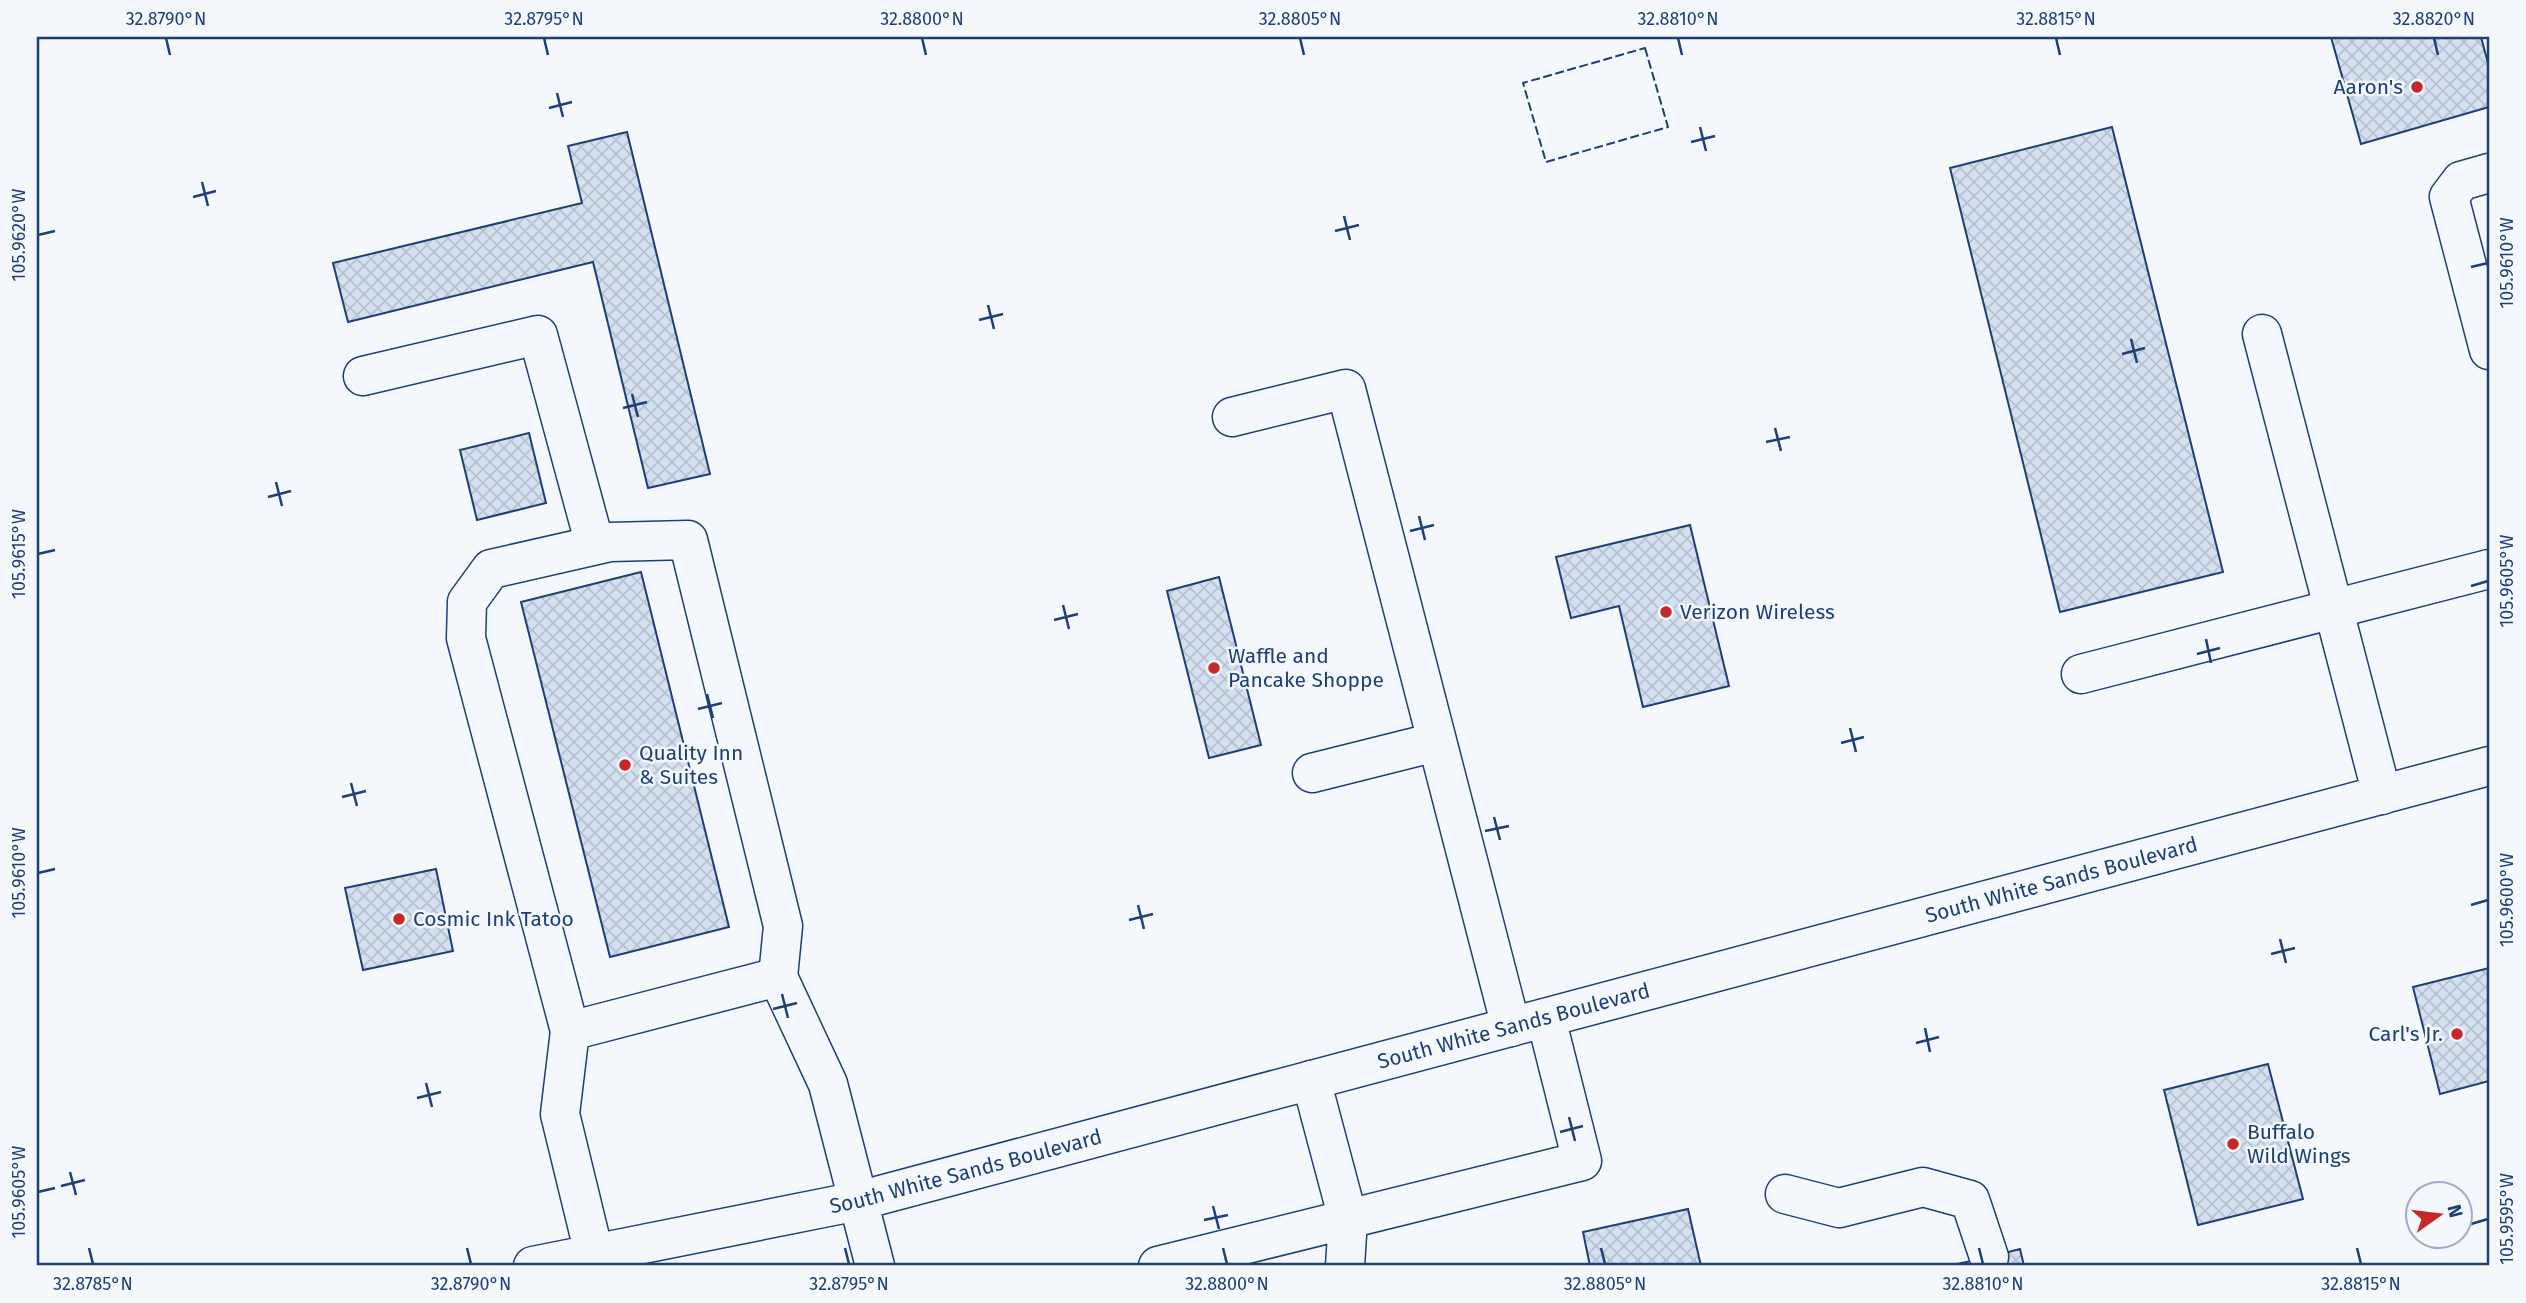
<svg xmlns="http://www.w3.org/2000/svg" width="2526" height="1303" font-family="'Fira Sans',sans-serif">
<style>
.building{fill:url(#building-cross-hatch);stroke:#1d3f73;stroke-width:2}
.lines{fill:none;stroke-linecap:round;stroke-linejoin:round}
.minor-casing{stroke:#1d3f73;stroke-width:41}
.major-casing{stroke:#1d3f73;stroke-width:41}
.minor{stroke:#f4f7fb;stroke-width:38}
.major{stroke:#f4f7fb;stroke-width:38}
.fence{stroke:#1d3f73;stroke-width:2;stroke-dasharray:9 3.5;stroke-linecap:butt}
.ticks{fill:none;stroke:#1d3f73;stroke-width:2.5}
.poi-dot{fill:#c62828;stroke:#f4f7fb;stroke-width:2.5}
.labels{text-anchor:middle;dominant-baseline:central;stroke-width:5;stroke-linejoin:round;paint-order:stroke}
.poi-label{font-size:21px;fill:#1d3f73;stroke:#f4f7fb;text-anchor:start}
.street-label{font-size:21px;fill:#1d3f73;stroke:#f4f7fb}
.neatline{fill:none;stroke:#1d3f73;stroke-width:2.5}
.ticks-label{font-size:18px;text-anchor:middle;fill:#1d3f73}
</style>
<defs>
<pattern id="building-cross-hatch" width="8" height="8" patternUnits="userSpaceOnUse" patternTransform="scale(1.75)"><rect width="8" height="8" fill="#d5e0f0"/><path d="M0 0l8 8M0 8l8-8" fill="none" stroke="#b6c1d1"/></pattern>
</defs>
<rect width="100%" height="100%" fill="#f4f7fb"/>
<g class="building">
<polygon points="2331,37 2481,37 2489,67 2489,107 2361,144"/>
<polygon points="2112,127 2223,572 2060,612 1950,168"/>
<polygon points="627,132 710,474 648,488 593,262 348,322 333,263 582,203 568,146"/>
<polygon points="529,433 546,503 477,520 460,450"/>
<polygon points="1690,525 1729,686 1643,707 1619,606 1571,618 1556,557"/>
<polygon points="641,572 729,927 610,957 521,602"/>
<polygon points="1219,577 1261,745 1209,758 1167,591"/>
<polygon points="436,869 453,951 363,970 345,888"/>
<polygon points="2489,968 2489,1081 2440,1094 2413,987"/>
<polygon points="2268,1064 2303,1199 2198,1225 2164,1090"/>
<polygon points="1688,1209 1701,1266 1590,1266 1583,1232"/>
<polygon points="2020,1249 2024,1266 1948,1266 1989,1257"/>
</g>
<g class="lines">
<defs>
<g id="minor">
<polyline points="2489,173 2461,181 2449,197 2489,350"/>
<polyline points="2262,334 2382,795"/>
<polyline points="363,376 538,335 595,545"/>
<polyline points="1232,417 1346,389 1511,1027"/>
<polyline points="2081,674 2489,569"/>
<polyline points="1312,773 1436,742"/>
<polyline points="570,1031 466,638 467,602 491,569 610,542 688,540 783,926 778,977"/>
<polyline points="1311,1080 1348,1219 1345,1266"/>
<polyline points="1785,1194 1839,1208 1923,1187 1970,1200 1989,1257"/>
<polyline points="597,1266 560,1114 570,1031 778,977 828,1084 875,1266"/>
<polyline points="1158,1266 1582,1161 1546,1018"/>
</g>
<g id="major">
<path id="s1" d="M533,1266l325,-65 1631,-435"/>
</g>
</defs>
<use href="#minor" class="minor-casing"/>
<use href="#major" class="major-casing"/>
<use href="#minor" class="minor"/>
<use href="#major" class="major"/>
<polygon class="fence" points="1645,48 1668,127 1546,162 1523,83"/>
</g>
<path class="ticks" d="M166,38l4,17M544,38l4,17M922,38l4,17M1300,38l4,17M1678,38l4,17M2056,38l4,17M2434,38l4,17M557,93l6,24M549,108l23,-6M1700,127l6,24M1691,142l24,-6M202,182l6,24M193,197l23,-6M1344,216l6,24M1335,231l24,-6M38,235l17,-4M2471,267l17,-4M988,305l6,24M979,320l24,-6M2131,339l6,24M2122,354l23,-6M632,394l6,23M623,408l24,-6M1775,428l6,23M1766,442l24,-5M276,482l6,24M268,497l23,-6M1419,516l6,24M1410,531l24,-6M38,554l17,-4M2471,586l17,-5M1063,605l6,24M1054,620l24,-6M2206,639l5,24M2197,654l23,-6M707,694l6,24M698,709l24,-6M1850,728l6,24M1841,743l23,-6M351,783l6,23M342,797l24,-6M1494,817l6,23M1485,831l24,-5M38,873l17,-4M1138,905l6,24M2471,905l17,-5M1129,920l24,-6M2280,939l6,24M2271,954l24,-6M782,994l6,24M773,1009l24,-6M1925,1028l5,24M1916,1043l23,-6M426,1083l6,24M417,1098l24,-6M1569,1117l6,24M1560,1132l23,-6M70,1172l6,23M61,1186l24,-6M38,1192l17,-4M1213,1206l6,23M1204,1220l24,-5M2471,1224l17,-5M89,1248l4,16M467,1248l4,16M845,1248l4,16M1223,1248l4,16M1601,1248l4,16M1979,1248l4,16M2357,1248l4,16"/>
<g class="poi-dot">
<circle cx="2417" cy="87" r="7"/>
<circle cx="1666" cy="612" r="7"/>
<circle cx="1214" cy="668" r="7"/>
<circle cx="625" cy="765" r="7"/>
<circle cx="399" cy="919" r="7"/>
<circle cx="2457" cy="1034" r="7"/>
<circle cx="2233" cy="1144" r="7"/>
</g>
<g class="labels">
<g class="poi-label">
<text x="2403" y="87" text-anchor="end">Aaron's</text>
<text x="1680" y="612">Verizon Wireless</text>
<text x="1228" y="656">Waffle and<tspan x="1228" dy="24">Pancake Shoppe</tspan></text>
<text x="639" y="753">Quality Inn<tspan x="639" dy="24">&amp; Suites</tspan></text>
<text x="413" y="919">Cosmic Ink Tatoo</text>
<text x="2443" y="1034" text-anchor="end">Carl's Jr.</text>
<text x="2247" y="1132">Buffalo<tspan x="2247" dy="24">Wild Wings</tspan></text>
</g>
<g class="street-label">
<text stroke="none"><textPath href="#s1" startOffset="1577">South White Sands Boulevard</textPath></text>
<text stroke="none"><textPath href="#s1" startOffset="1010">South White Sands Boulevard</textPath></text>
<text stroke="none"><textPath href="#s1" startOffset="443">South White Sands Boulevard</textPath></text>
</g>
</g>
<rect width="2526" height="1303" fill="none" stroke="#f4f7fb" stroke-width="77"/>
<g transform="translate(2439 1215) rotate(76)"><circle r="33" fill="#f4f7fb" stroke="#9eadc5" stroke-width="2"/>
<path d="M0-5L12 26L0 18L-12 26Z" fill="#c62828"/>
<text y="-10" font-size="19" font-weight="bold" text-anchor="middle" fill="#1d3f73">N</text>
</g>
<rect x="38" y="38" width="2450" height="1226" class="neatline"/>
<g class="ticks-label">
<text x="166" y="25">32.8790°N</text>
<text x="544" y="25">32.8795°N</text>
<text x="922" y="25">32.8800°N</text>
<text x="1300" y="25">32.8805°N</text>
<text x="1678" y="25">32.8810°N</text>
<text x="2056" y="25">32.8815°N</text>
<text x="2434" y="25">32.8820°N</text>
<text transform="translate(19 235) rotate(-90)" y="6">105.9620°W</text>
<text transform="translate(2507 263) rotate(-90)" y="6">105.9610°W</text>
<text transform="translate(19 554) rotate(-90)" y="6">105.9615°W</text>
<text transform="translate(2507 581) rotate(-90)" y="6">105.9605°W</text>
<text transform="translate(19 873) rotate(-90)" y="6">105.9610°W</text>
<text transform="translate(2507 900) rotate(-90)" y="6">105.9600°W</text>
<text transform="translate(19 1192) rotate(-90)" y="6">105.9605°W</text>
<text transform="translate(2507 1219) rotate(-90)" y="6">105.9595°W</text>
<text x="93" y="1290">32.8785°N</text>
<text x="471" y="1290">32.8790°N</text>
<text x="849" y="1290">32.8795°N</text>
<text x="1227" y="1290">32.8800°N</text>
<text x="1605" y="1290">32.8805°N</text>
<text x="1983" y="1290">32.8810°N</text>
<text x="2361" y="1290">32.8815°N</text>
</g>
</svg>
